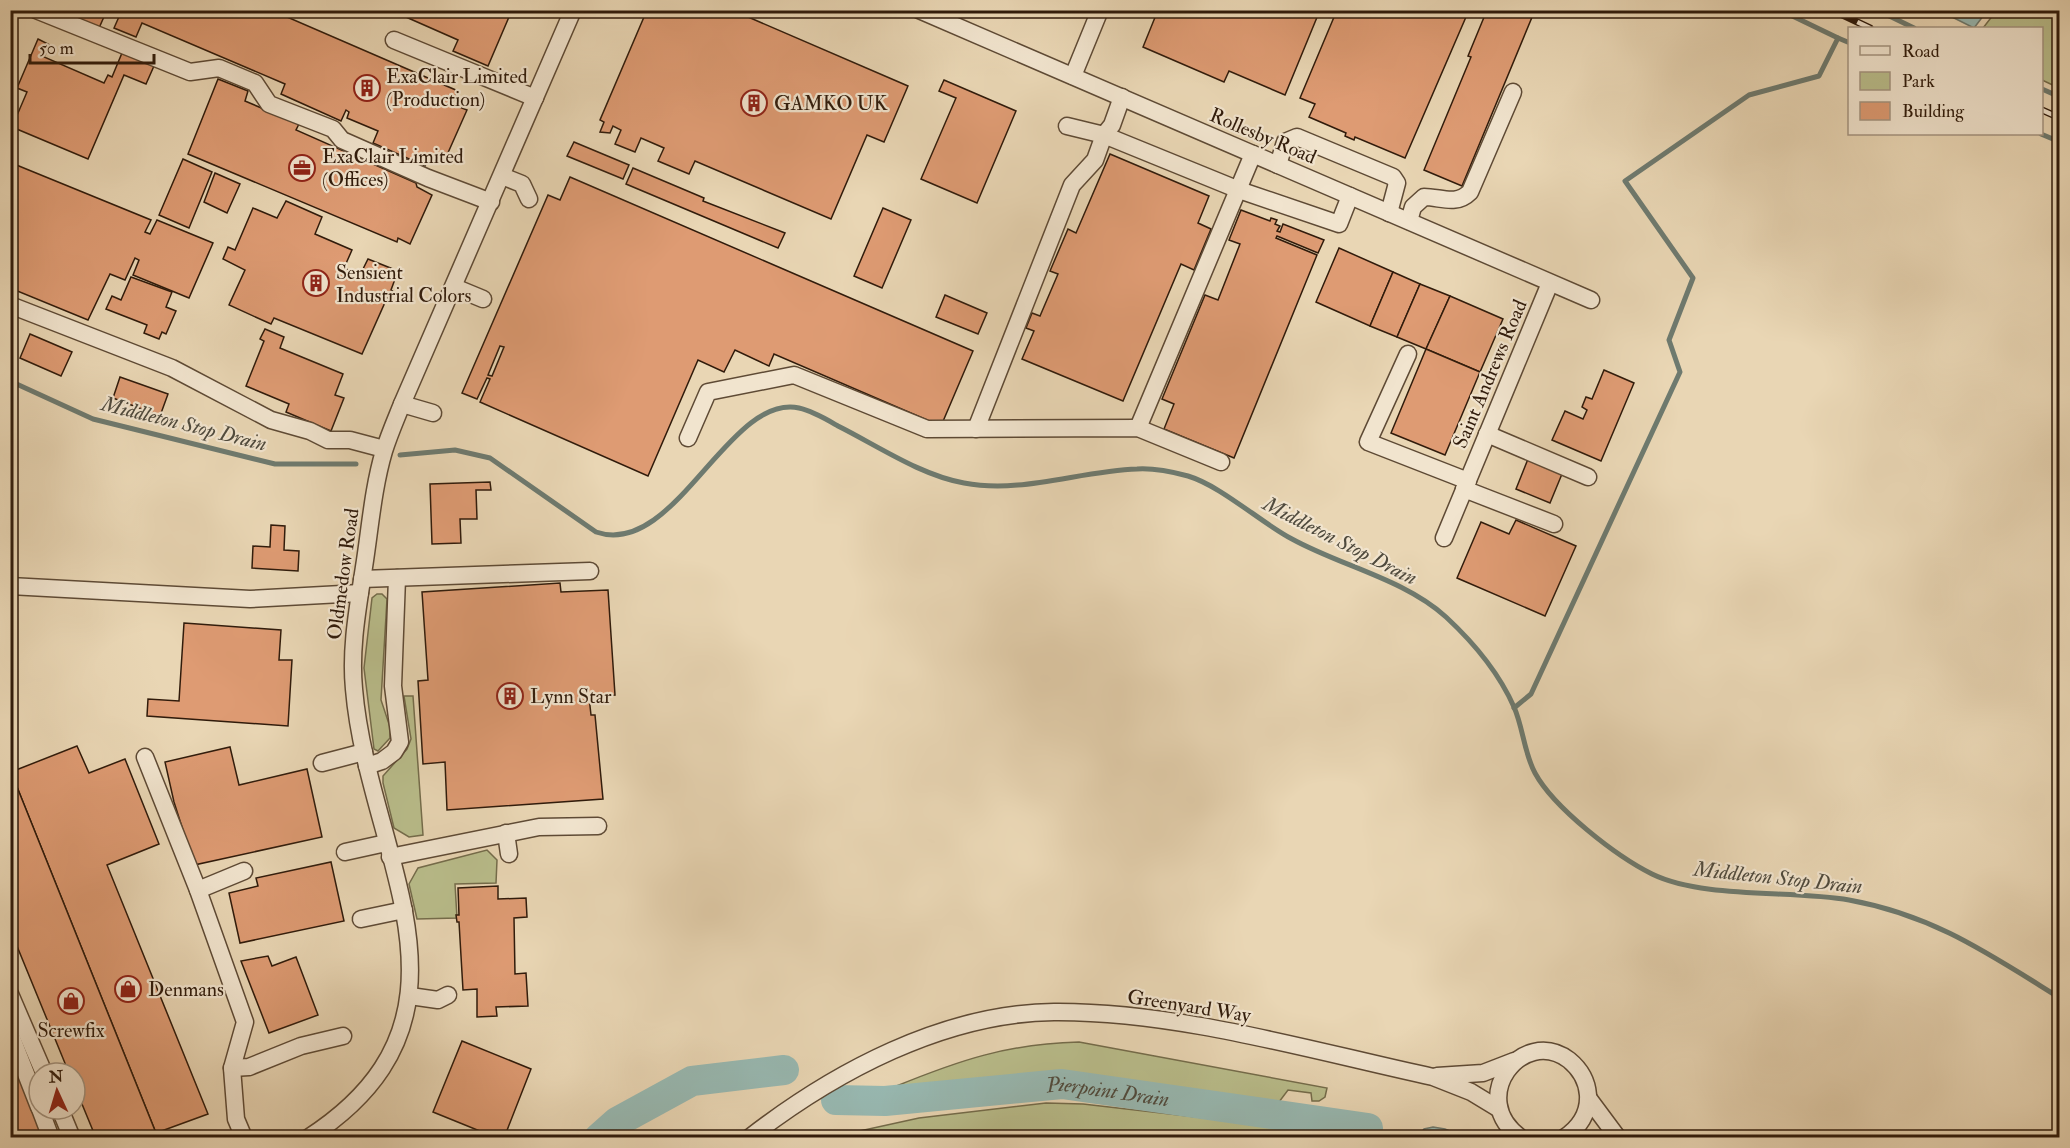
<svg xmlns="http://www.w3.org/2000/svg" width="2070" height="1148" font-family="'IM FELL Double Pica',serif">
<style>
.green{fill:#b9bd8b;stroke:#746c4b;stroke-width:1.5}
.water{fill:#98b9b2;stroke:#6e7a6f;stroke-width:1.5}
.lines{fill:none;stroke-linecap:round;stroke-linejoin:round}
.stream{stroke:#6e7a6f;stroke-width:5}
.river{stroke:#98b9b2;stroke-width:30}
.building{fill:#de9b73;stroke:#301b0b;stroke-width:1.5;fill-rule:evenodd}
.minor-casing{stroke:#5e4a35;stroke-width:19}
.minor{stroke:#f1e4ce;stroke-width:16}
.rail-casing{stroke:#301b0b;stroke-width:7}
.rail{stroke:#f1e4ce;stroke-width:4.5;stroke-dasharray:14;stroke-linecap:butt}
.labels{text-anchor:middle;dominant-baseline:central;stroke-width:4.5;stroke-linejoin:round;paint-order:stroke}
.poi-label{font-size:20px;fill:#301b0b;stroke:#f1e4ce;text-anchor:start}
.street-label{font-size:20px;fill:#301b0b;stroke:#f1e4ce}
.water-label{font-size:21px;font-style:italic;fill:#4f4a3d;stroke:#f1e4ce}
</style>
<rect width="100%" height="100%" fill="#e9d6b4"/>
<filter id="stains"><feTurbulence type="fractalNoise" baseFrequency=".00333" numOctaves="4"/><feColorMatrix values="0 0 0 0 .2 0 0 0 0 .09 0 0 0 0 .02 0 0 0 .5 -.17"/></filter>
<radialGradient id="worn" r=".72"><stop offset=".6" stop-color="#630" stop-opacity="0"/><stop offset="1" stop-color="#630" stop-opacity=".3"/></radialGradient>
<g class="green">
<polygon points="1997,10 2059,11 2059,88 2042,80 2042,28 1983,28"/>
<polygon points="377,594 382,594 387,599 381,700 390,727 390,738 378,751 374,749 364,668 372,598"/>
<polygon points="404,696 413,696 423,835 409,837 394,828 383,783 383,776 407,749 411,739"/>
<polygon points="487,850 497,860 496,883 455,884 457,918 417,919 409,884 418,868"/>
<path d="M1079,1042l248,46 -2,9 -6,4h-7l-1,-8 -23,-3 -9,12 -68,-6 -114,-19 -64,-3 -138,17 -1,-4c66,-27 113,-43 185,-45z"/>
<polygon points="1046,1103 1083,1104 1301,1129 1333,1137 1054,1138 1053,1134 971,1136 970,1131 884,1133 883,1138 791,1137 791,1134 846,1134 919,1118"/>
</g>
<g class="water">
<polygon points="1940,11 1987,11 1974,28"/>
<polygon points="1433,1127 1445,1129 1464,1137 1418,1137 1424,1129"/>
</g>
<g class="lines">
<g class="stream">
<polyline points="1877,10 1914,28"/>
<polyline points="1838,38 1850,43"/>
<polyline points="2042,89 2060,97"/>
<polyline points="2041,134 2060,142"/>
<polyline points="10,381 93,419 275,464 356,464"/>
<path d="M400,455l55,-5 35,8 106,74c79,27 132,-139 203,-124 14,3 27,11 39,18 40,20 82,49 126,57 58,11 115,-12 173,-14 15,-1 36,3 51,7 33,10 72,46 104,63 49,27 112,40 154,78 27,25 53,56 68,90 9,20 10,46 21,66 19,35 81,83 117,101 51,25 140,16 197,26 84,15 140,54 211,98"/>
<polyline points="1514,708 1531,694 1680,372 1669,340 1693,278 1625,181 1749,95 1819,76 1838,38 1780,10"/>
</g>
<g class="river">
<path id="s1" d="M836,1100l49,1 177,-17 306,44 -2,10"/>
<polyline points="599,1138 617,1122 692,1081 784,1070"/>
</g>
</g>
<g class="building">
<polygon points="58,10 107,10 99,28"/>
<polygon points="122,10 271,10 458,91 452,104 467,110 443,164 429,158 425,166 373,143 378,131 347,118 349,112 346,110 341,121 281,94 285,84 142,23 136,37 114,28"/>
<polygon points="390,10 512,10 488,66 453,51 458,40"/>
<polygon points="647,10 732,10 908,86 884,142 867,135 831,219 695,161 689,174 658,161 664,148 641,138 635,152 615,144 621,130 613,126 610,133 600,132 604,122 600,120"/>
<polygon points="1158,10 1172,16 1175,10 1320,10 1285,95 1229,71 1224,82 1143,47"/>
<polygon points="1337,10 1469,10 1405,158 1355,137 1354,140 1345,136 1346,133 1309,117 1315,104 1300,98"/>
<polygon points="1487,10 1535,10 1462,186 1424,170 1471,57 1468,56"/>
<polygon points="38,39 50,45 44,57 104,83 108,75 112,77 122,53 154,66 146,84 124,75 88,159 12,127 27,92 17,88"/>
<polygon points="218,79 248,91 245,101 299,124 296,130 416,183 417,187 432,195 410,244 398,238 397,242 188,154"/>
<polygon points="944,80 1016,111 977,203 921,179 956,98 939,91"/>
<polygon points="574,142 629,165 623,179 567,156"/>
<polygon points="1110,154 1209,196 1198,223 1211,229 1194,270 1181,264 1123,401 1022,359 1034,331 1026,328 1032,313 1040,316 1058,274 1050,271 1068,229 1076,233"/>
<polygon points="183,159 212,172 189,228 159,215"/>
<polygon points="14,164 151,220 145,232 150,234 157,220 213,243 189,298 133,275 139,260 135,258 125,280 110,274 88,320 10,288 10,173"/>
<polygon points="633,168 704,198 703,201 785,233 778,248 626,184"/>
<polygon points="215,173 240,184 227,213 204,202"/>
<path d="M570,177l403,174 -32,75 -167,-72 -5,12 -34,-16 -11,22 -26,-12 -50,116 -168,-74 10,-23 -3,-1 -10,21 -15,-6 86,-198 12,5zM500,346l4,1 -12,29 -4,-1z"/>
<polygon points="286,201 322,217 315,234 352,250 344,268 360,275 368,259 398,271 391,290 394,292 391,299 387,298 362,354 274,318 271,324 229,305 245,270 223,259 228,247 235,250 253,208 277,218"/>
<polygon points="883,208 911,220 882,288 854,276"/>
<polygon points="1241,210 1270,221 1271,218 1277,220 1275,224 1280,226 1277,231 1280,232 1283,224 1324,240 1318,253 1277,236 1276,238 1317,255 1234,458 1164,429 1174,404 1162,399 1205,295 1218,300 1240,244 1229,240"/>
<polygon points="1339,248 1393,272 1370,326 1316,302"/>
<polygon points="1393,272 1420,284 1397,337 1370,326"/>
<polygon points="131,277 172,292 166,307 176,311 166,334 162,332 159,339 144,333 147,325 106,309 112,296 121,300"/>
<polygon points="1420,284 1450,296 1426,349 1397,337"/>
<polygon points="945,295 987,313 978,334 936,317"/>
<polygon points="1450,296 1503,319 1480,372 1426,349"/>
<polygon points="265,329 284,337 280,348 343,374 335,395 344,398 331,431 286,412 289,404 246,386 264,341 260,339"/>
<polygon points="30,334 72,352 61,376 20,358"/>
<polygon points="1426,349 1480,372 1445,455 1391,433"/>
<polygon points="1604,370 1634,383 1601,461 1552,440 1565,411 1583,419 1587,410 1582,407 1586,397 1592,399"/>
<polygon points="120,377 168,394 160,416 113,398"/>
<polygon points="1528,459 1562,474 1550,503 1516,489"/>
<polygon points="490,482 491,490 476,490 477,519 460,519 461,543 432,544 430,484"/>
<polygon points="1516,520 1576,546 1545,616 1457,578 1481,522 1509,534"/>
<polygon points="271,525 285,526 284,550 299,551 298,571 252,568 253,546 270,547"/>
<polygon points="560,583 561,592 608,590 615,695 589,697 591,715 595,715 603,799 447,810 445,762 423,764 418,681 428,680 422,592"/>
<polygon points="184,623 281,630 279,660 292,660 288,726 147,716 148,699 179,701"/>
<polygon points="77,746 89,773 125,759 159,844 107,865 208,1114 156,1133 11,772"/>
<polygon points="230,747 239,785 307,769 322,837 194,865 174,802 165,762"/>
<polygon points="11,772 156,1133 146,1138 96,1138 75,1087 75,1073 69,1073 10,929"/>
<polygon points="331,862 344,921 240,943 229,893 258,886 256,878"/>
<polygon points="498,886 498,899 526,898 527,917 514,918 515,974 526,973 528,1006 496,1007 497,1016 477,1017 477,989 463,990 459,922 457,922 456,915 459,915 458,888"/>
<polygon points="268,956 272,966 296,957 318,1015 269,1033 241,961"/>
<polygon points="462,1041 531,1069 504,1138 497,1138 433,1112"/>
<polygon points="10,1054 46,1138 10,1138"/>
</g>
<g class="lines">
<defs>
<g id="minor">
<polyline points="36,10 190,72 219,68 255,83 269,104 333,129 342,140 428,178 491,202"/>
<polyline points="919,10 1591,300"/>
<polyline points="394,40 535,98"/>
<polyline points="1073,76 1100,10"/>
<polyline points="1067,126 1104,135 1112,125 1122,97"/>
<polyline points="1278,165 1285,142 1297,137 1393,177 1397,183 1389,213"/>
<polyline points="502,176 522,184 529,199"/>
<path d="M1409,221l4,-14 11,-10c17,0 32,9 46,-5l43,-100"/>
<polyline points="454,287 483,299"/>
<polyline points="10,305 172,368 271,420 310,431 328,440 350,440 384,449"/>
<polyline points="1408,354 1368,442 1468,481"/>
<polyline points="402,404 433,413"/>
<polyline points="1138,428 1253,154"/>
<polyline points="976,429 1072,185 1095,160 1104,135 1239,190 1339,224 1350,196"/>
<polyline points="1487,434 1588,477"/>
<polyline points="688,438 708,392 794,375 927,429 1138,428 1221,462"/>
<polyline points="1464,489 1554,524"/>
<polyline points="1444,538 1550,283"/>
<polyline points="362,579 590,571"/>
<polyline points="10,586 250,599 360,593"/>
<polyline points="145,757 198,890 245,1022 232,1068 236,1119 244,1138"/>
<polyline points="322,763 364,752"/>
<polyline points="367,766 382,761 394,752 400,742 393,686 397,578"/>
<polyline points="506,833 509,854"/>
<polyline points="345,852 386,843"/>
<polyline points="390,857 539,827 598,826"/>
<polyline points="198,890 244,871"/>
<polyline points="361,919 404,910"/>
<polyline points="10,994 44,1073"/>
<polyline points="410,996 438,1000 448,995"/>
<polyline points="10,1033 39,1107"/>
<polyline points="232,1068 249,1067 301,1046 343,1036"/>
<polyline points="1437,1076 1483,1073 1514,1061"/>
<polyline points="1589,1099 1618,1138"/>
<polyline points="40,1109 51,1138"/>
<polyline points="60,1109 72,1138"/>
<path d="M308,1138c189,-122 60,-281 46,-449 -4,-41 4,-82 10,-122 6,-38 9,-79 20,-116 5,-16 12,-32 18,-47l171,-394"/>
<path d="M749,1138c85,-66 195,-125 305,-126 124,-1 258,39 379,65l38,15 28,17"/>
<path d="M1521,1138c-55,-39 1,-113 48,-78 11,9 18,21 19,35 1,18 -9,33 -24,43"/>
</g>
</defs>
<use href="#minor" class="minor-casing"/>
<use href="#minor" class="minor"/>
<defs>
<g id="rail">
<polyline points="1832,10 1870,28"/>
<polyline points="2042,110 2060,118"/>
</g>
</defs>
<use href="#rail" class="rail-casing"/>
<use href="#rail" class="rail"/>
</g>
<defs>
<symbol id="building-ring" viewBox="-11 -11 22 22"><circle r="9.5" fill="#f1e4ce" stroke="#8f2418" stroke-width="1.5"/><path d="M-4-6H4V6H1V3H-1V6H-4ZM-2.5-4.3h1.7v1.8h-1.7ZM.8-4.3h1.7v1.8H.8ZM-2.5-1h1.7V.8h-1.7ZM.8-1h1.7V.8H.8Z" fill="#8f2418"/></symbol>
<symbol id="office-ring" viewBox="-11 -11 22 22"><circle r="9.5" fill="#f1e4ce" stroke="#8f2418" stroke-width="1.5"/><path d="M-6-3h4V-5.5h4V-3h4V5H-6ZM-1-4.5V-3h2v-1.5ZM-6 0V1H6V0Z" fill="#8f2418"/></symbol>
<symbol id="shop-ring" viewBox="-11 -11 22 22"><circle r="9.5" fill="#f1e4ce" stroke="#8f2418" stroke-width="1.5"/><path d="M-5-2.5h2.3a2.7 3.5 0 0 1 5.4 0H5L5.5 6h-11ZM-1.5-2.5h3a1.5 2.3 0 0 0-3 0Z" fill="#8f2418"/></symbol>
</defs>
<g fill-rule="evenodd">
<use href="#building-ring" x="352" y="73" width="30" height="30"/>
<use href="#building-ring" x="739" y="88" width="30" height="30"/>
<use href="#office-ring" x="287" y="153" width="30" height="30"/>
<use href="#building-ring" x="301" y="268" width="30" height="30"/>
<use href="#building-ring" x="495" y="681" width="30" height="30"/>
<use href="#shop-ring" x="113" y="974" width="30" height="30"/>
<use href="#shop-ring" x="56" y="986" width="30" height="30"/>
</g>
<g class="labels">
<g class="poi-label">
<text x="386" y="76">ExaClair Limited<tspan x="386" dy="23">(Production)</tspan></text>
<text x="774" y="103">GAMKO UK</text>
<text x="322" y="156">ExaClair Limited<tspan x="322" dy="23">(Offices)</tspan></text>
<text x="336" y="272">Sensient<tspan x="336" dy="23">Industrial Colors</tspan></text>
<text x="530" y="696">Lynn Star</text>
<text x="148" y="989">Denmans</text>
<text x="71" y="1030" text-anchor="middle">Screwfix</text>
</g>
<g class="street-label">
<text transform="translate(1263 136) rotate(23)">Rollesby Road</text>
<text transform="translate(1490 374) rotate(-67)">Saint Andrews Road</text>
<text transform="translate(343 574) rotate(-82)">Oldmedow Road</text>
<text transform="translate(1189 1006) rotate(9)">Greenyard Way</text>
</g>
<g class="water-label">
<text transform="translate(184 424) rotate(14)">Middleton Stop Drain</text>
<text transform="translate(1340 541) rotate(27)">Middleton Stop Drain</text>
<text transform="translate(1778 878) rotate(6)">Middleton Stop Drain</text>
<text stroke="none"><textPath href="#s1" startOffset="273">Pierpoint Drain</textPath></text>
</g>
</g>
<rect width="2070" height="1148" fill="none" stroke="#e9d6b4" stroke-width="36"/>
<rect x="12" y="12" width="2046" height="1124" fill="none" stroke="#301b0b" stroke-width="3"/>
<rect x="18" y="18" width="2034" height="1112" fill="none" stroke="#301b0b" stroke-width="1.5"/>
<rect x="1848" y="27" width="195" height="108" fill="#f1e4ce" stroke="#a49480" stroke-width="1.5"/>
<rect x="1860" y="46" width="30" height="9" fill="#f1e4ce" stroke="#a49480" stroke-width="1.5"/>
<text x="1902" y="57" font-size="18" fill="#301b0b">Road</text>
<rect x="1860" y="72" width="30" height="18" fill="#b9bd8b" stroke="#a49480" stroke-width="1.5"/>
<text x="1902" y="87" font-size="18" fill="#301b0b">Park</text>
<rect x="1860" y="102" width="30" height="18" fill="#de9b73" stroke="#a49480" stroke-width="1.5"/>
<text x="1902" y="117" font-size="18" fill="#301b0b">Building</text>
<g transform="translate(57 1091) rotate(356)"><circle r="28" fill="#f1e4ce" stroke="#a49480" stroke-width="1.5"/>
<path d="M0-4.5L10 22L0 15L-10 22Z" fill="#8f2418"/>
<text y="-9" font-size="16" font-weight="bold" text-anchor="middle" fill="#301b0b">N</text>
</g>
<path d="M30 54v9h124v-9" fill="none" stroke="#301b0b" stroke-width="3"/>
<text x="39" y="54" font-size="18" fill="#301b0b" stroke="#f1e4ce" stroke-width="4.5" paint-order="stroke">50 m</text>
<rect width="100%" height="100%" filter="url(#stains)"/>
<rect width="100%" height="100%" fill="url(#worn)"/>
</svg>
